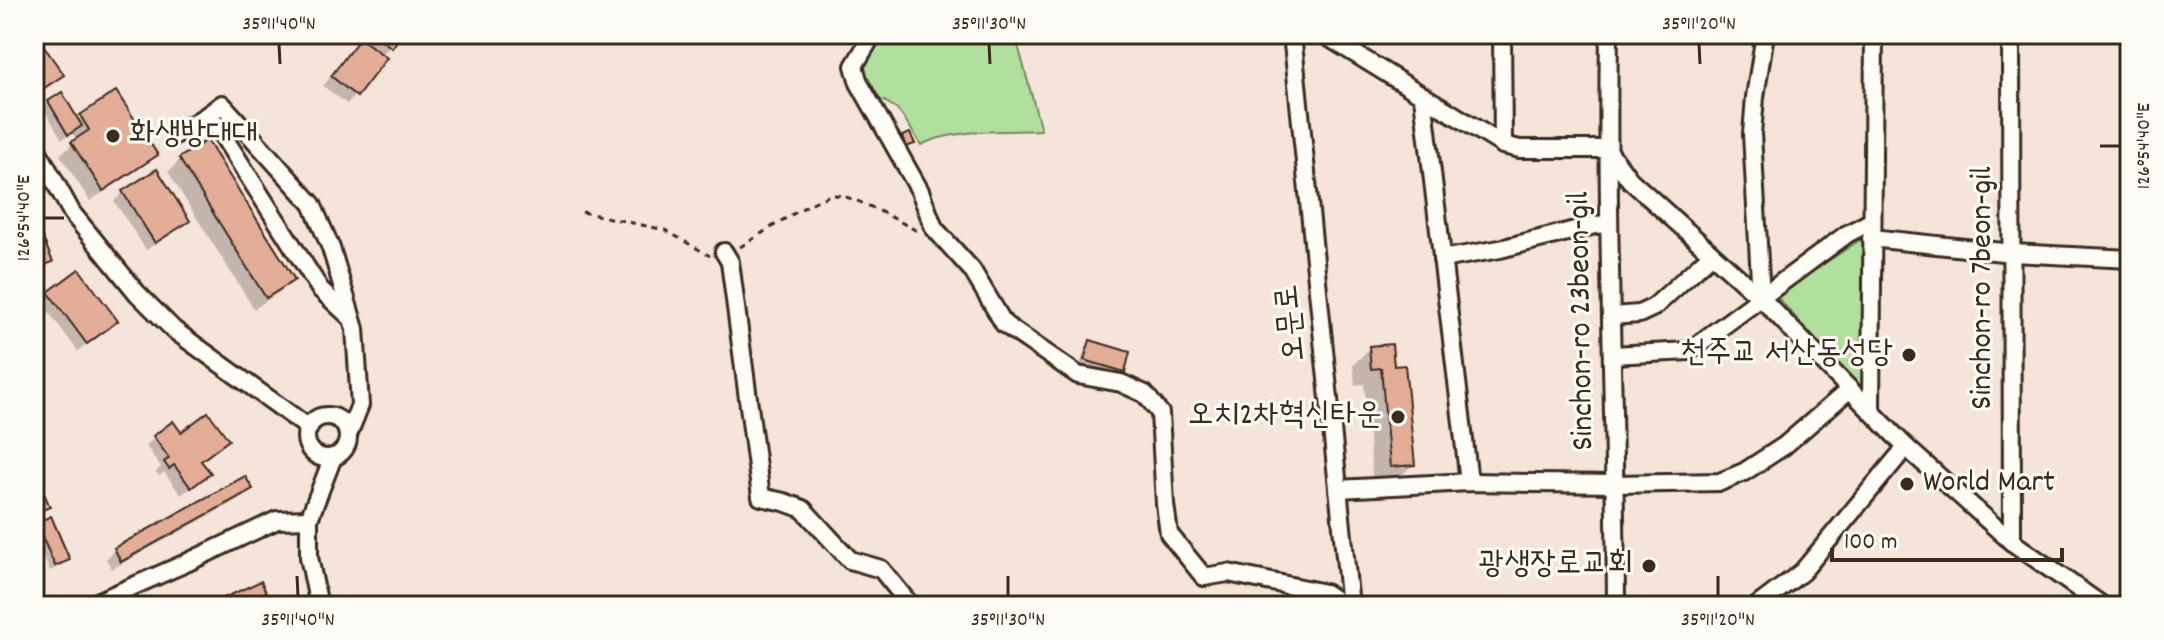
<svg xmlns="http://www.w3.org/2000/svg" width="2164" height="640" font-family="Dekko,'Poor Story',sans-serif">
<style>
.green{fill:#b1df9e;stroke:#76845e;stroke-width:2}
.shadow{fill:#0003}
.building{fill:#e3ad98;stroke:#3b2a1e;stroke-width:2}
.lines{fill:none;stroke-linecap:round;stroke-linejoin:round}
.minor-casing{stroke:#3b2a1e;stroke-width:22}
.path{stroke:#3b2a1e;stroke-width:3;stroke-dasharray:6 6;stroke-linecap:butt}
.minor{stroke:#fdfcf7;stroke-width:16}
.ticks{fill:none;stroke:#3b2a1e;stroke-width:3}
.poi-dot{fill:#3b2a1e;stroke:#fdfcf7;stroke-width:3}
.labels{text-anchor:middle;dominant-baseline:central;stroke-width:6;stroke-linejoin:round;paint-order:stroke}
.poi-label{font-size:32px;fill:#3b2a1e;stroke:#fdfcf7;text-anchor:end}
.street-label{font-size:32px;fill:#3b2a1e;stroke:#fdfcf7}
.neatline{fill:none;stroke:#3b2a1e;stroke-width:3}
.ticks-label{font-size:20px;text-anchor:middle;fill:#3b2a1e}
</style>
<rect width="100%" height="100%" fill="#f5e4da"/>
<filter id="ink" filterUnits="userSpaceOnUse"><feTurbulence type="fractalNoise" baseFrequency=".0125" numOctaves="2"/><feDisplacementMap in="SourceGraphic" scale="16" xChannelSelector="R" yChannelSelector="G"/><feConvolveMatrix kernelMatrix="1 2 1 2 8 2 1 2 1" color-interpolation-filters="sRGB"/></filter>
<g filter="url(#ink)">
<g class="green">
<path d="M881,34h134l26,96c-36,2 -88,-2 -120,15 -13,-20 -22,-43 -47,-47l-14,-27z"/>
<polygon points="1864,237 1864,392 1776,296"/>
</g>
<g class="shadow">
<polygon points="361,34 400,34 381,56 355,95 347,104 323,86 362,39 359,37"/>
<polygon points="34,53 61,75 52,84 34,96"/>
<polygon points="49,102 77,121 81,117 155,154 143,166 90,201 60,155 77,140 72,133 62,139 43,108"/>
<polygon points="207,143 292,280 280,292 254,309 168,172 180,160"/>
<polygon points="123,193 187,220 178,229 146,250 114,201"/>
<polygon points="34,222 50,261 34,275"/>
<polygon points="50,293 115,321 78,351 41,302"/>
<polygon points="1090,342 1123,371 1117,377 1080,366 1085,348"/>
<polygon points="1390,346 1413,464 1396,481 1373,483 1364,384 1355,385 1353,365 1370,348"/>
<polygon points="181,435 226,440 200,462 199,482 181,495 164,472 159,476 156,472 161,467 146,446 154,438"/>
<polygon points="244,479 250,489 241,498 112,569 106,559 115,550"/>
<polygon points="37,525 68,559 62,565 50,571 34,536 34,528"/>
<polygon points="1223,600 1231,606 1217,606"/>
<polygon points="192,601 194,606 179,606"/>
</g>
<g class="building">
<polygon points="374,34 402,34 392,48"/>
<polygon points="360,38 387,58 357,97 331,76"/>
<polygon points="43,45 64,75 38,92 34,86 34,51"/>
<polygon points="116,91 158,155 103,191 71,142 89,130 80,115"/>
<polygon points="62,92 82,126 68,135 48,101"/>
<polygon points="910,133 915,144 906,147 902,136"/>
<polygon points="207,140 295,280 266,298 179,158"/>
<polygon points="157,169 190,221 155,243 122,191"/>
<polygon points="34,217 53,262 34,269"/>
<polygon points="79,269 118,321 87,344 48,292"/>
<polygon points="1090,340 1130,352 1125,372 1084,360"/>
<polygon points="1392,344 1394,366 1405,365 1415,465 1390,467 1381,368 1371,369 1369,346"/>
<polygon points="208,412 229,440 201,461 211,473 191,488 174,465 169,469 164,462 169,458 153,436 173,421 181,432"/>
<polygon points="34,471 50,507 35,513 34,511"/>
<polygon points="245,476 253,489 121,562 114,548"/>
<polygon points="51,516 70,560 55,566 36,523"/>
<polygon points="261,581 272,606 217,606 215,602"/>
</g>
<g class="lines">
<defs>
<g id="minor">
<polyline points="873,34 854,66 859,83 920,191 934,228 972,270 1004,324 1078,375 1121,383 1145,394 1160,413 1165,504 1169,534 1204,577 1228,573 1325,593 1344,606"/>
<polyline points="1292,34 1350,606"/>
<polyline points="1323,34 1503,145 1520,149 1607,149 1630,180 1761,298 1906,447 2012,542 2103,606"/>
<polyline points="1502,34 1503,145"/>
<path d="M1609,34c-3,191 6,381 7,572"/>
<polyline points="2011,34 2012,542"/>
<polyline points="1423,97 1469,482"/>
<polyline points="209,114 222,104 312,204 331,248 355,329 360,405 348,435"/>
<polyline points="175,135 209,114 320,289 350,317"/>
<polyline points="34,144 72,213 137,293 174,330 309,428"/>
<polyline points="1871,238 2012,253 2130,259"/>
<polyline points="724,252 730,262 761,497 784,502 803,509 850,560 881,569 911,606"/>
<polyline points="1442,259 1500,249 1595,225 1609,224"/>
<polyline points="1761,298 1752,134 1755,97 1765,34"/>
<polyline points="1611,316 1639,314 1654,307 1712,254"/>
<polyline points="1612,355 1689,351 1847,234 1872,221"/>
<polyline points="1871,409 1874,34"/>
<circle cx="327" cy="437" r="21"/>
<polyline points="1338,489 1469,482 1615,484 1720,482 1744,472 1784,446 1850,389"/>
<polyline points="88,606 186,563 277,520 309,519"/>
<polyline points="319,606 309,557 309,519 333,457"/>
<polyline points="1757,606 1802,572 1906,447"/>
</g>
</defs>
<use href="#minor" class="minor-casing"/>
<g class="path">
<polyline points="582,212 665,230 710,256"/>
<path d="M740,247c17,-10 77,-51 93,-52 19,-1 67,27 86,37"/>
</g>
<use href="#minor" class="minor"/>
</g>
</g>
<path class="ticks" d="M279,44l1,20M989,44l1,20M1699,44l1,20M2100,146h20M44,218h20M297,576l1,20M1008,576v20M1718,576v20"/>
<g class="poi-dot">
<circle cx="113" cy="136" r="8"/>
<circle cx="1909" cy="355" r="8"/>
<circle cx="1398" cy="417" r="8"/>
<circle cx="1907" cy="484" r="8"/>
<circle cx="1649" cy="566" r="8"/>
</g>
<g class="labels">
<g class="poi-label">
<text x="129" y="136" text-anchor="start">화생방대대</text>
<text x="1893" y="355">천주교 서산동성당</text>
<text x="1382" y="417">오치2차혁신타운</text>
<text x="1923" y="484" text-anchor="start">World Mart</text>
<text x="1633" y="566">광생장로교회</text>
</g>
<g class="street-label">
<text transform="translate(1984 288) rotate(-90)">Sinchon-ro 7beon-gil</text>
<text transform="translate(1583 321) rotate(-91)">Sinchon-ro 23beon-gil</text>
<text transform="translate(1293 323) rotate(-96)">오문로</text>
</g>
</g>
<rect width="2164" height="640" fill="none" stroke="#fdfcf7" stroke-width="88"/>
<path d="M1832 548v12h230v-12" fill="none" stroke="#3b2a1e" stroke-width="4"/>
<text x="1844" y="548" font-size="24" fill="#3b2a1e" stroke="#fdfcf7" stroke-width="6" paint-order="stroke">100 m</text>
<rect x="44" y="44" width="2076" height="552" class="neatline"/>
<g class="ticks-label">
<text x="279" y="29">35°11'40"N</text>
<text x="989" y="29">35°11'30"N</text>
<text x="1699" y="29">35°11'20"N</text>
<text transform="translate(2142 146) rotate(-90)" y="7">126°54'40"E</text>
<text transform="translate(22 218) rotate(-90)" y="7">126°54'40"E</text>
<text x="298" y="625">35°11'40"N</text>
<text x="1008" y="625">35°11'30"N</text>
<text x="1718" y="625">35°11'20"N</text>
</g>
</svg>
